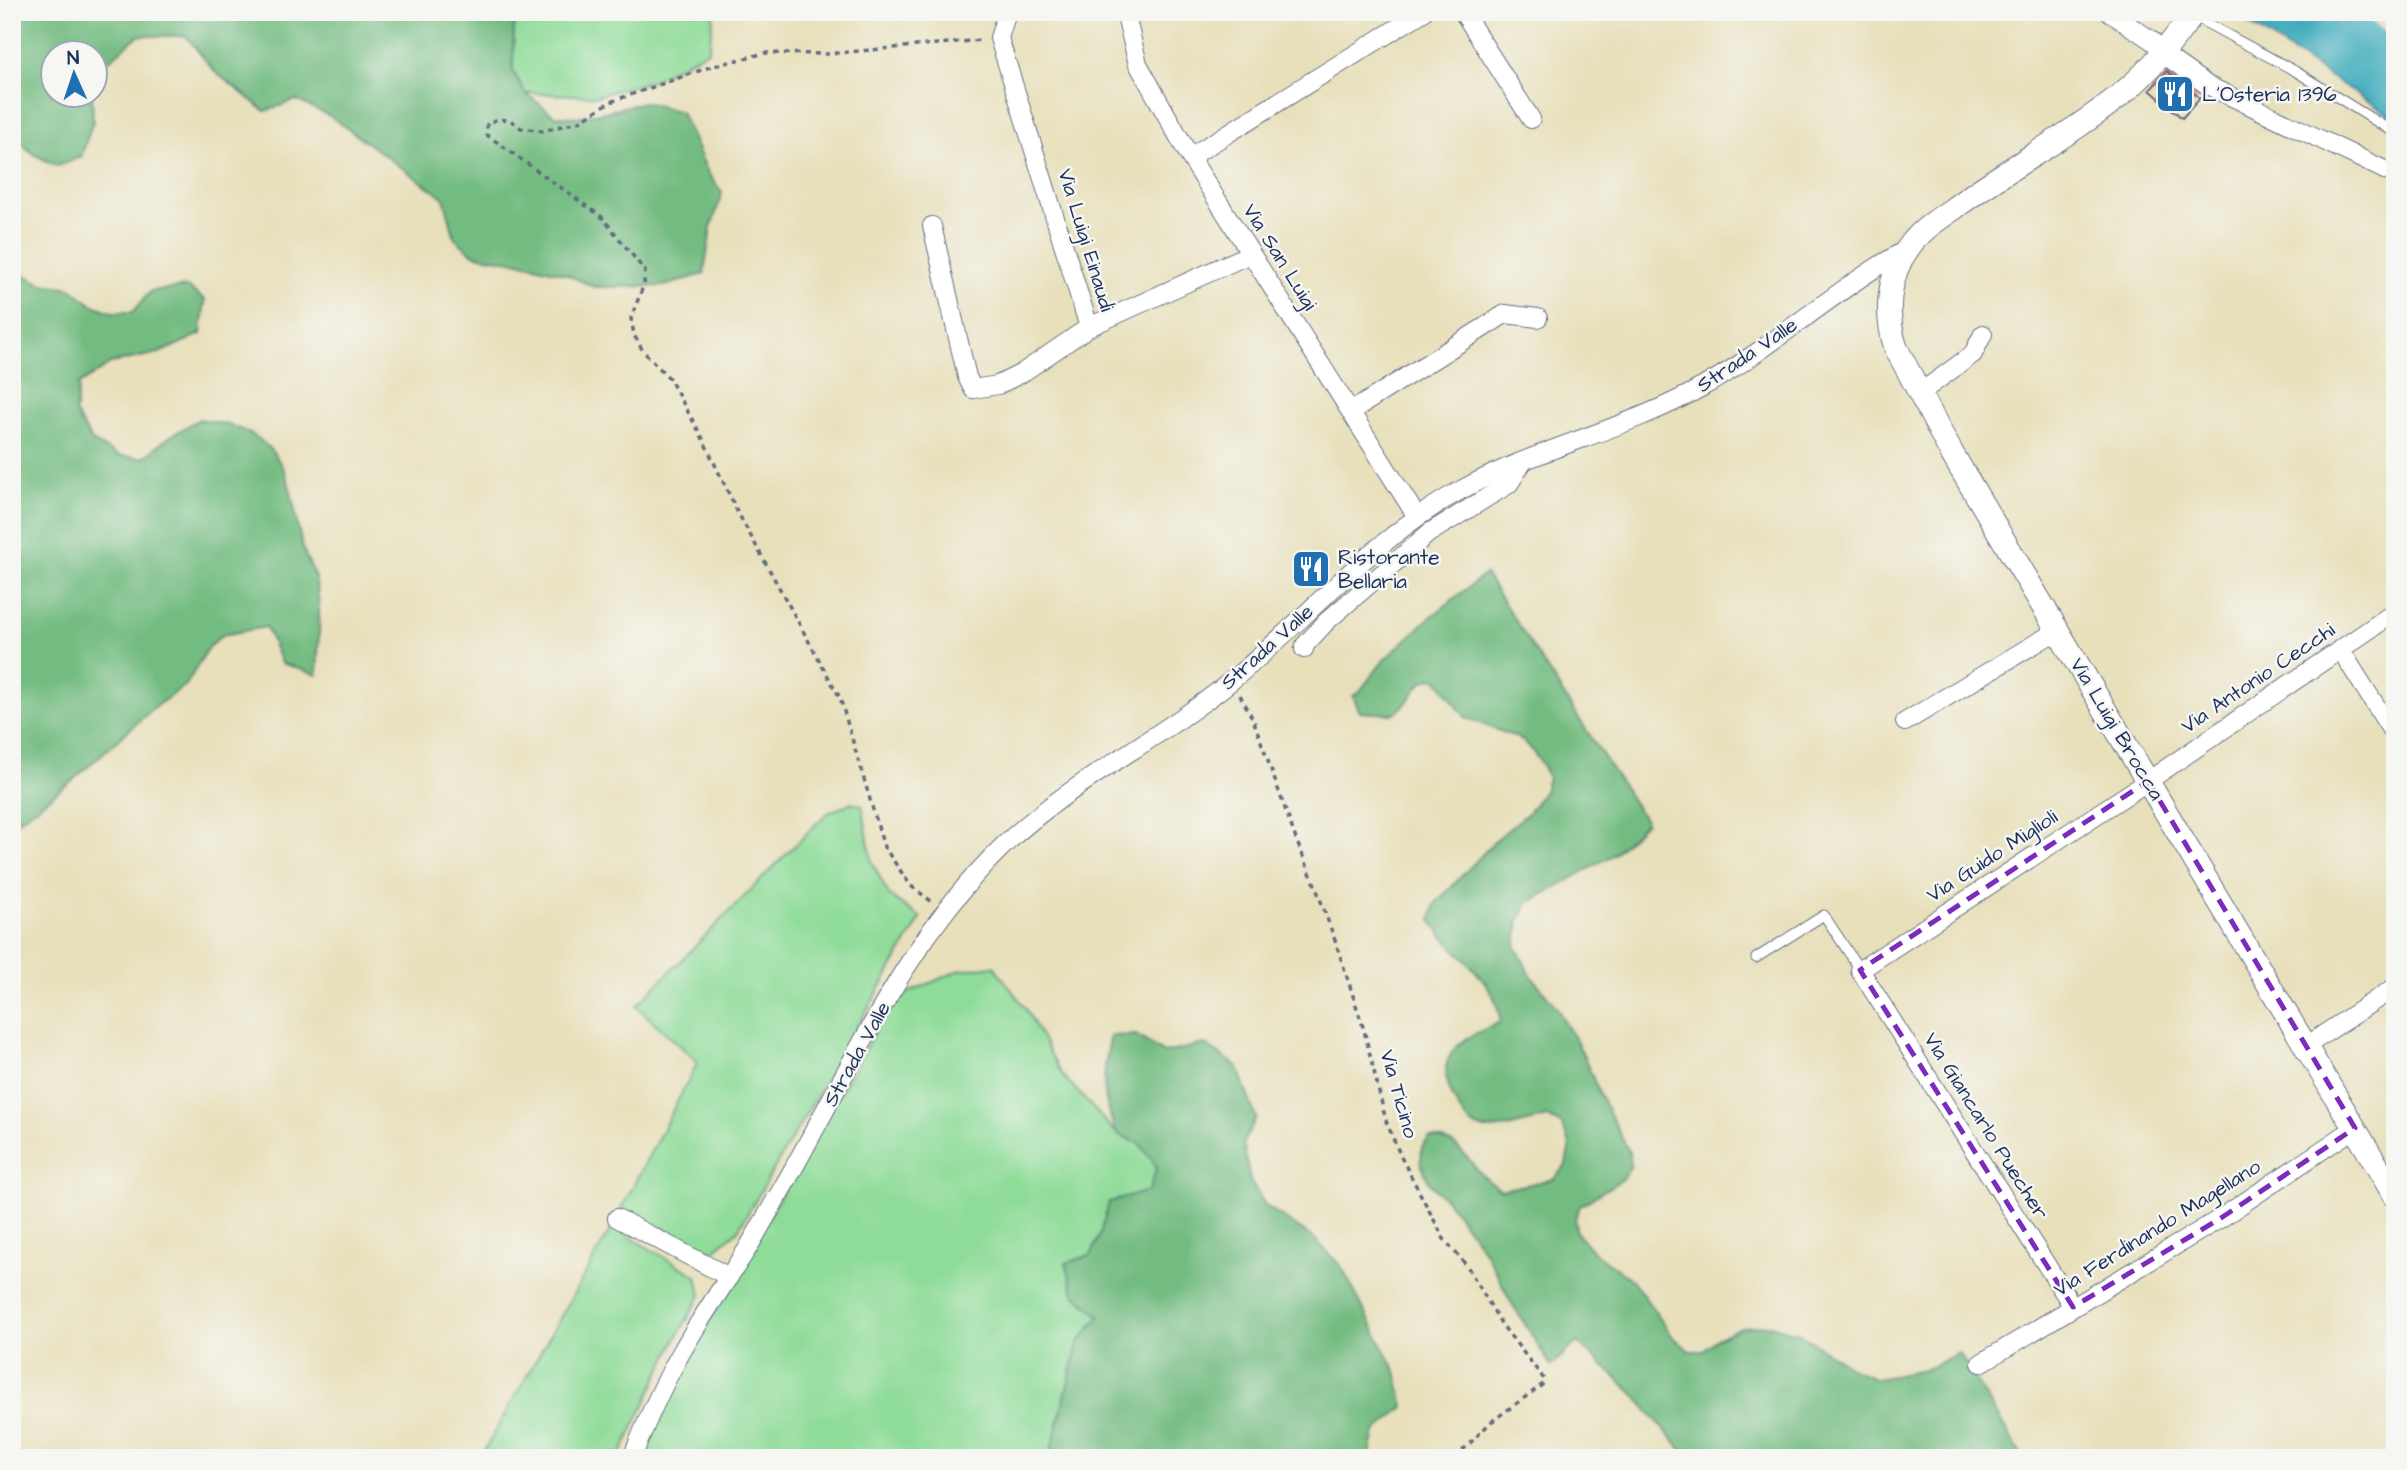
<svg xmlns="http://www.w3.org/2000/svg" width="2407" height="1470" font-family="'Architects Daughter',sans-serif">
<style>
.green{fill:#8fdc99;stroke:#55867c;stroke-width:2}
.forest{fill:#73bc81;stroke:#477670;stroke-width:2}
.water{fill:#3facbd;stroke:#2d6e8e;stroke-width:2}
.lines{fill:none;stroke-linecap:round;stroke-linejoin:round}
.canal{stroke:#3facbd;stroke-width:21}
.building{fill:#df908a}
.service-casing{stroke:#636d7f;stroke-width:11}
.minor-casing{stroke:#636d7f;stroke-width:20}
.tertiary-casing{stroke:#636d7f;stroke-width:25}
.path{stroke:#636d7f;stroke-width:3.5;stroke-dasharray:5 5;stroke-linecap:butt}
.service{stroke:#fff;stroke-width:9}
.minor{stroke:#fff;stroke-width:18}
.tertiary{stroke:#fff;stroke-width:23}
.marked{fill:none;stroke:#7b2cbf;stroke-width:5;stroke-dasharray:14 9;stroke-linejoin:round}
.labels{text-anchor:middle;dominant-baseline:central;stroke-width:5;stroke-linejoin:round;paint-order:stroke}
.poi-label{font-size:21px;fill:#1b2f5e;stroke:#f6f6f2;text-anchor:start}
.street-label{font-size:21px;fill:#1b2f5e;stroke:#f6f6f2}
</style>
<rect width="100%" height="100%" fill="#f6f6f2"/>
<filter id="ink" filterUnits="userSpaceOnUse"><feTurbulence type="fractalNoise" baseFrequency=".0143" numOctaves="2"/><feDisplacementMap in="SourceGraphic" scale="14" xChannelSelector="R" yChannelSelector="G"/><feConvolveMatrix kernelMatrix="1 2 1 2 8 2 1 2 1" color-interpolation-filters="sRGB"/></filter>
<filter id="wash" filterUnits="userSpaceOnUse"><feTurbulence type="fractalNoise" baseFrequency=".00686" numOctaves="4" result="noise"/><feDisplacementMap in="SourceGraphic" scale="28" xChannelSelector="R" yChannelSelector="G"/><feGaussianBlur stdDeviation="1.57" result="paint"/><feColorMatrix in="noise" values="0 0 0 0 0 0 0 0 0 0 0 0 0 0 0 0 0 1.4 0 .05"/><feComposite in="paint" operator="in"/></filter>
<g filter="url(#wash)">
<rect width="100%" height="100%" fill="#e8e0bb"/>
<g class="green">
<polygon points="514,12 714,12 709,50 651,81 596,96 525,93 513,71"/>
<polygon points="850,803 862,805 872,862 889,895 921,918 738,1230 713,1251 620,1211 698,1062 636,1006 826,814"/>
<polygon points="994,966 1026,1009 1062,1075 1117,1134 1139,1143 1157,1167 1149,1191 1109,1203 1100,1235 1074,1294 1100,1316 1079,1342 1050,1458 649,1458 640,1453 674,1382 890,1005 912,991 960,970"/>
<polygon points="612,1227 697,1276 701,1295 676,1339 619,1458 480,1458"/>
</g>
<g class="forest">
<polygon points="12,12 514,12 513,71 525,93 555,116 577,117 601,113 644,102 681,112 708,173 722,193 711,228 704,274 664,286 594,287 566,274 519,262 475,255 455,239 444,198 330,116 296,100 265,111 214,71 186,36 138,36 107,62 95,83 94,52 52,52 52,94 92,95 93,121 81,157 57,166 35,155 12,135"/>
<path d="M12,261l10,13 20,10 29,4 20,16 20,8h22l18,-21 36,-4 18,13 -4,34 -42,19 -47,10 -33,21 -4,29 17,28 27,15 24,2 26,-21 30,-18c21,4 43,7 61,21 36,27 31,69 43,108 3,11 11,23 13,35 6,26 2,66 1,92l-36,-12 -15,-36 -44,8 -14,13 -22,37 -30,21 -83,74 -61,45z"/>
<path d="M1485,574l161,248 -33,33 -85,48 -9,17 -3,27 14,27 27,34 25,44 17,41 31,61v13l-8,12 -42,27 -5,13 1,13 16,19 41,30 40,56 17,14h12l16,-13 23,-11 29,-2 30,9 55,36 22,9 47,-9 35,-17 64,105h-334l-57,-66 -55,-50 -26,24 -40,-64 -23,-45 -38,-53 -20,-20 -9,-20 1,-17 7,-9c28,-2 37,21 54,38 5,5 12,10 18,14l53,-11 12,-14 4,-21 -8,-19 -14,-8c-20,4 -43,13 -64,12 -20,-1 -39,-41 -38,-60 0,-4 3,-11 5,-15 9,-16 34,-24 49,-32 -1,-43 -49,-68 -69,-102l4,-16 63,-66 29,-24 17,-23 4,-13 -5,-12 -15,-21 -12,-8 -50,-19 -30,-40c-17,0 -20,13 -30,25 -3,4 -8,8 -13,11l-33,-2 -7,-16 6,-4 26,-33 40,-37z"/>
<path d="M1136,1035l28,18 40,-9 33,22 19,52 -13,25 7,38 16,25 50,34 25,26 55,105 8,36 -29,25 -6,26h-320l30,-116 21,-26 -26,-22 -8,-31 25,-8 9,-20 9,-33 40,-11 8,-24 -18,-24 -22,-9c-16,-37 -16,-58 -6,-98z"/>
</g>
<polygon class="water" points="2231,12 2319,12 2395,60 2395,119"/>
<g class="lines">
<polyline class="canal" points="2335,12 2395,49"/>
</g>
<g id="blocks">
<polygon class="building" points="2167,71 2200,98 2182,118 2150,90"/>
</g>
</g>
<g filter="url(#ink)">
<use href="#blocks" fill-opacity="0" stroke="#636d7f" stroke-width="2"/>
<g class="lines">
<defs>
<g id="service">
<polyline points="2193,16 2295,71 2395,133"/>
<polyline points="1756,958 1824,915 1860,970"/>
</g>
<g id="minor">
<polyline points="1007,12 999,38 1089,327 1250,254"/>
<polyline points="1125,12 1138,64 1190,157 1417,517"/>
<polyline points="1463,12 1531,119"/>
<polyline points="2109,12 2151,40 2165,52"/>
<polyline points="2163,54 2207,85 2395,175"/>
<polyline points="1190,157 1423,12"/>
<polyline points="932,226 967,377 973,389 998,385 1022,373 1089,327"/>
<polyline points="1920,393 1973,354 1983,334"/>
<polyline points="1352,411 1505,314 1538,318"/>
<polyline points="1304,649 1305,645 1327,621 1429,533 1509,484 1523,462"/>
<polyline points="2340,649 2395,736"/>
<polyline points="1905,722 2058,630"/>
<polyline points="2306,1046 2395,987"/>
<polyline points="617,1218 729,1277"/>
<polyline points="2073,1307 1860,970 2148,781 2395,612"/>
<polyline points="1981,1363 2221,1218 2355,1128"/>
<path d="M632,1458c11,-28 23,-56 37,-83 22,-43 50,-83 77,-124 14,-23 27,-47 41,-71 65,-115 119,-240 216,-334 69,-66 155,-105 228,-165 78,-63 141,-143 230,-191 78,-43 166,-60 243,-104 71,-40 131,-97 203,-137"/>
</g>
<path id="tertiary" d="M2194,12c-21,29 -42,57 -70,80 -53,44 -116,75 -171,117 -16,11 -33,22 -44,38 -22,29 -24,68 -13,101l55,104 444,744"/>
</defs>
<use href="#service" class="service-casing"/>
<use href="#minor" class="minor-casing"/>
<use href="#tertiary" class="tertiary-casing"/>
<g class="path">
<polyline points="1240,695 1253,719 1297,842 1314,882 1336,943 1364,1030 1386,1121 1401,1157 1444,1239 1467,1266 1502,1325 1544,1379 1542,1385 1491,1422 1455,1458"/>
<polyline points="931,901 911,886 884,847 840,698 737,511 702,437 669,378 643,351 634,335 631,318 644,284 645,271 602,217 487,135 487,124 497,119 510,120 521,128 543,131 580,121 610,102 710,67 765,53 826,54 982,40"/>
</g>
<use href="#service" class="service"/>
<use href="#minor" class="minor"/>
<use href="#tertiary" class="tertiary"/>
</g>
</g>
<path class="marked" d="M2148,781l207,347 -134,90 -148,89 -213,-337z"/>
<defs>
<symbol id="restaurant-square" viewBox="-11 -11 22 22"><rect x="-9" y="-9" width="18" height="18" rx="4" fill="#1f6fb2" stroke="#f6f6f2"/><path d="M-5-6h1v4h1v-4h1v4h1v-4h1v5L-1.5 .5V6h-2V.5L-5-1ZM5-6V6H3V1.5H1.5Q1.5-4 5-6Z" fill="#fff"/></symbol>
</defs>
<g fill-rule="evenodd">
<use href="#restaurant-square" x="2153" y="72" width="44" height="44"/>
<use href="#restaurant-square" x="1289" y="547" width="44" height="44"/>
</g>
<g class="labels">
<g class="poi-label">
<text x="2202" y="94">L'Osteria 1396</text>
<text x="1338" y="557">Ristorante<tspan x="1338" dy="24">Bellaria</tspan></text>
</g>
<g class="street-label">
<text transform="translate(1086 240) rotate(73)">Via Luigi Einaudi</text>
<text transform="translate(1280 257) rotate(58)">Via San Luigi</text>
<text transform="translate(1747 355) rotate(-34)">Strada Valle</text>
<text transform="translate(1267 647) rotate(-42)">Strada Valle</text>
<text transform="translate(2258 678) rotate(-34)">Via Antonio Cecchi</text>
<text transform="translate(2117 729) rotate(59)">Via Luigi Brocca</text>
<text transform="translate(1992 856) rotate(-33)">Via Guido Miglioli</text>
<text transform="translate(857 1054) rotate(-61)">Strada Valle</text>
<text transform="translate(1399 1094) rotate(74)">Via Ticino</text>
<text transform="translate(1986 1126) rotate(58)">Via Giancarlo Puecher</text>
<text transform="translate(2157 1228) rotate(-32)">Via Ferdinando Magellano</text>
</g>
</g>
<rect width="2407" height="1470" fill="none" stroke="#f6f6f2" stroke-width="42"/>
<g transform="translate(74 74) rotate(357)"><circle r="33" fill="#f6f6f2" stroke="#9ea6b7" stroke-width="2"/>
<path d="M0-5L12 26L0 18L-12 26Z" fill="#1f6fb2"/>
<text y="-10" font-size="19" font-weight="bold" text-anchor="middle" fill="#1b2f5e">N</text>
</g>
</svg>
